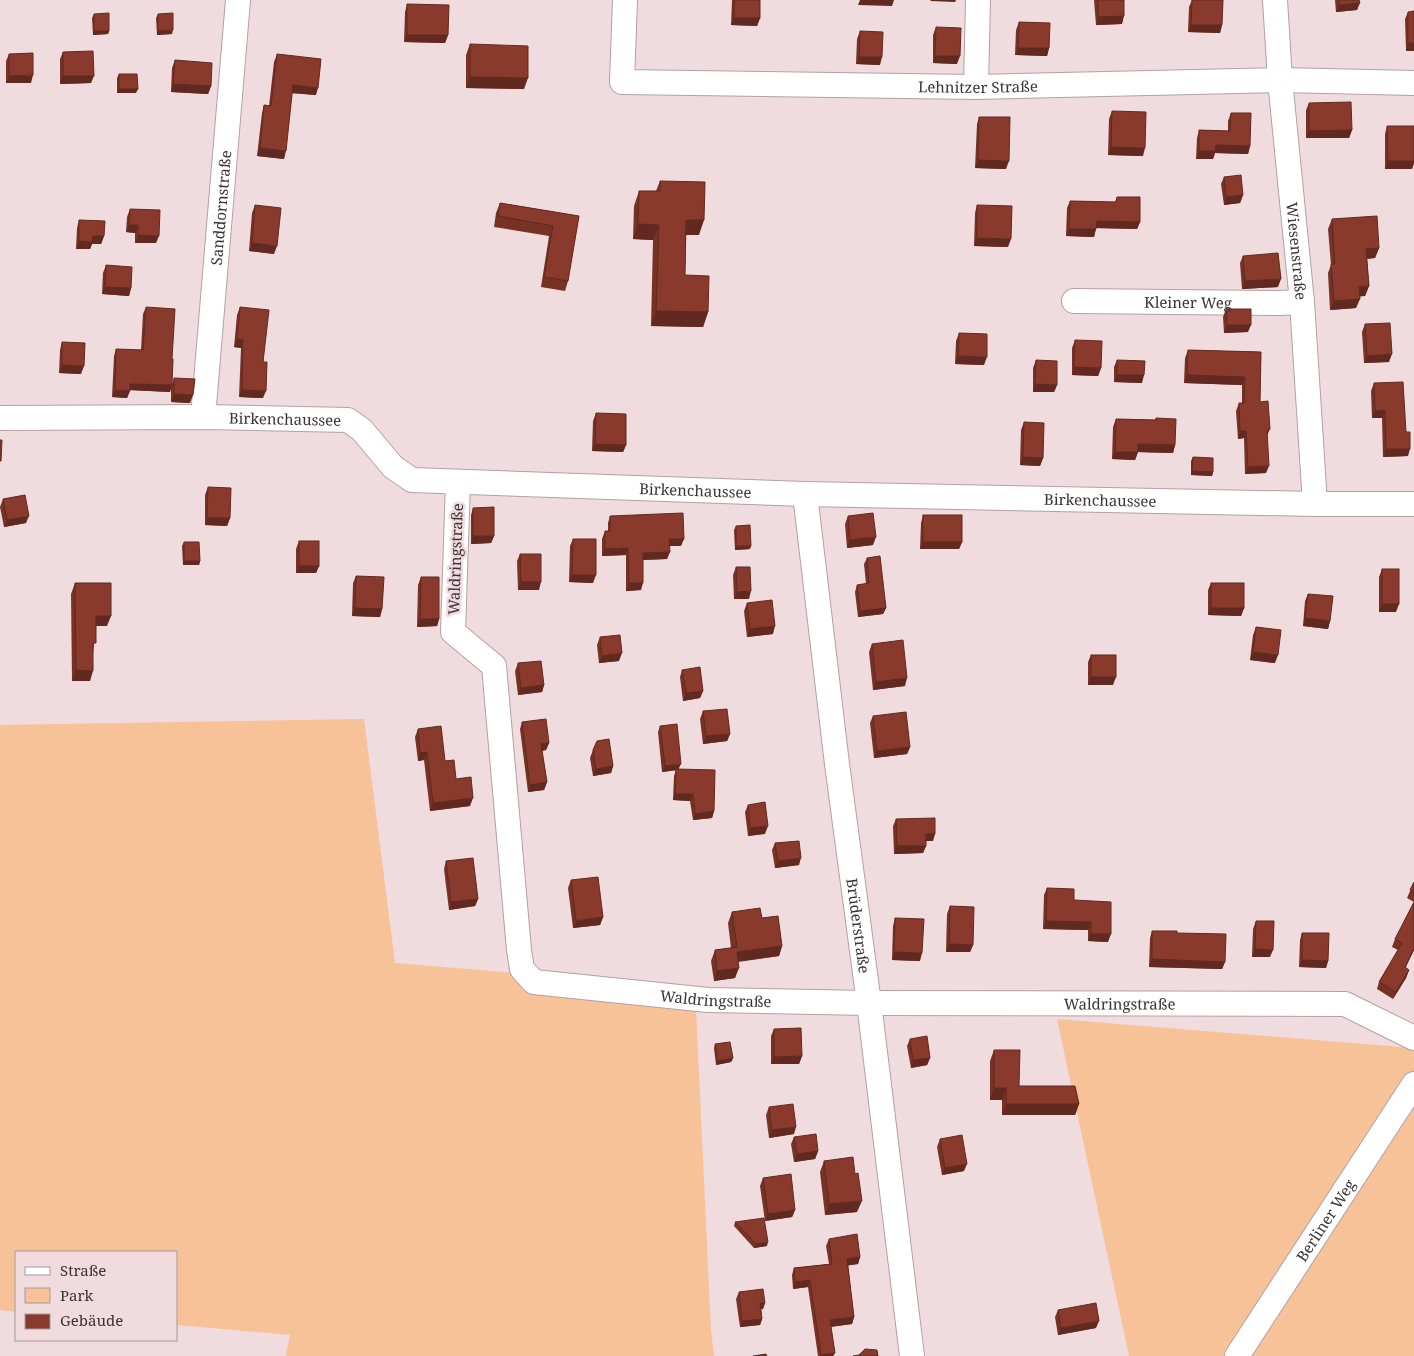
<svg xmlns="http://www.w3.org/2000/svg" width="1414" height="1356" font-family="'Noto Serif',serif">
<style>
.green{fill:#f7c297}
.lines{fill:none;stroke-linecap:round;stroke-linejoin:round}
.minor-casing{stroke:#b4a0a4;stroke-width:26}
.minor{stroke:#fff;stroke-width:24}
.wall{fill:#773226}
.shaded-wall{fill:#61291f}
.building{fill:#8a3a2c;stroke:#61291f}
.labels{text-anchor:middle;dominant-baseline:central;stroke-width:5;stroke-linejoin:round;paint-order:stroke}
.street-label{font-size:15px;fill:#3a3234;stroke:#f0dbdf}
</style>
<rect width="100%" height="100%" fill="#f0dbdf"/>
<g class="green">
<polygon points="364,719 395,963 695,988 711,1330 714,1356 286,1356 290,1335 176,1325 176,1252 16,1252 16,1312 0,1310 0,725"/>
<polygon points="1057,1019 1414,1048 1414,1356 1129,1356"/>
</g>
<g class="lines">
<defs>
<g id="minor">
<path id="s1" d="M625,0l-3,82 354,5 304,-7 134,3"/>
<path id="s2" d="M1275,0l5,80 22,222 13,202"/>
<polyline points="976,87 978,0"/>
<path id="s3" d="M1074,301l206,2 22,-1"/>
<path id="s4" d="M203,417l35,-417"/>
<path id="s5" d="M0,418l203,-1 145,3 14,10 31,37 19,13 393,14 510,10h99"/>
<path id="s6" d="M458,482l-5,150 41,34 25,284 3,19 12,13 174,18 161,3 476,1 69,34"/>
<path id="s7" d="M805,494l32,270 32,239 43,353"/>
<path id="s8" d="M1237,1356l177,-272"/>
</g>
</defs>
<use href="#minor" class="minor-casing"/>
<use href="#minor" class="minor"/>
</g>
<g class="wall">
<polygon points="732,0 760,0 760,18 757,26 731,25"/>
<polygon points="1094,0 1124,0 1122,24 1096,25"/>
<polygon points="1192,0 1222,25 1220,33 1188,32 1189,7"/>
<polygon points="1335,0 1359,0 1357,10 1336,12"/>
<polygon points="407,4 448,35 445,43 404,42 405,12"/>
<polygon points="1408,12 1414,51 1406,51 1405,19"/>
<polygon points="94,14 109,31 108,34 93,35 92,18"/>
<polygon points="158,14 172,34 157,35 156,18"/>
<polygon points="1019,22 1049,48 1047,56 1015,55 1016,30"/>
<polygon points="936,27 957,64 933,63 933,35"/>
<polygon points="860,31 880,65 856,64 857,39"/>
<polygon points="470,44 524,89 466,88 466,55"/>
<polygon points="63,52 91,83 60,84 60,59"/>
<polygon points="9,54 31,83 6,83 6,61"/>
<polygon points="277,54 316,95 292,93 284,159 257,156 262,113 264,105 269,106 274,62"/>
<polygon points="175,60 211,86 208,94 171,92 172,68"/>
<polygon points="119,74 136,93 117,93 117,78"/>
<polygon points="1309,103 1352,130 1349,138 1306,138 1306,110"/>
<polygon points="1112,111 1143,156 1108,155 1109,119"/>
<polygon points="1231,113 1250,146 1248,154 1215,153 1213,159 1196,159 1197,138 1199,130 1228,131 1228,121"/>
<polygon points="979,117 1006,169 975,168 977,124"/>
<polygon points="1387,126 1414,163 1412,169 1385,169 1385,134"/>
<polygon points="1224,177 1243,195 1240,203 1224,205 1221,184"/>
<polygon points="660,181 699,235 686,235 685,275 708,312 703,327 651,326 653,240 633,239 634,206 639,191 656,191"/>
<polygon points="1117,197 1140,222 1137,229 1096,228 1094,237 1066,236 1067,208 1070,201 1115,202"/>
<polygon points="500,203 579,216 568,281 565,291 541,287 549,236 494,227 496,213"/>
<polygon points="255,205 274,254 249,251 252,213"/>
<polygon points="977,205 1008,247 974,246 975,213"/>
<polygon points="130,209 156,243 135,243 135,233 126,232 127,217"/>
<polygon points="1332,219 1379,248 1375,258 1367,259 1369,286 1365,296 1360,296 1356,308 1330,310 1328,273 1331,265 1328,229"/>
<polygon points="79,220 104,236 101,244 92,244 90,249 76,249 77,228"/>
<polygon points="1243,256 1278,287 1242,289 1240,263"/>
<polygon points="106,265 131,288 129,296 102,294 103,273"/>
<polygon points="146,307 172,359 172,384 174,378 190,403 171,402 171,387 170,392 130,390 127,398 112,397 114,356 116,349 141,350 143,314"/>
<polygon points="240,307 263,362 263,398 239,397 241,348 234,347 237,315"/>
<polygon points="1226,309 1248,332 1224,333 1223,317"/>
<polygon points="1365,324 1389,362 1364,363 1362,332"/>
<polygon points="959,333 984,365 955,364 956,341"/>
<polygon points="1075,340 1101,368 1098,376 1072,375 1072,348"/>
<polygon points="62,342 81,374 59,373 60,350"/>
<polygon points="1188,350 1261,352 1260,402 1270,429 1267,436 1266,473 1245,474 1244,438 1238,439 1236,411 1239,403 1242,403 1242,385 1184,383 1185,358"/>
<polygon points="1036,360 1057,385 1054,392 1033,392 1033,368"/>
<polygon points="1117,360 1142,383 1114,382 1114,367"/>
<polygon points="1374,383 1408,456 1383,457 1382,418 1372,418 1371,391"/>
<polygon points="596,413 626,445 623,452 592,451 593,421"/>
<polygon points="1156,418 1175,445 1173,453 1138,452 1135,460 1112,459 1113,427 1116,419 1155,420"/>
<polygon points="1024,422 1043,458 1040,466 1020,465 1021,430"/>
<polygon points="1193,457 1213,472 1212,476 1191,475 1191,461"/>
<polygon points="208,487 230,518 227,526 205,525 205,495"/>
<polygon points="3,499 26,523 4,527 0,507"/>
<polygon points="473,508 494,536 491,543 471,544 471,515"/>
<polygon points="923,515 962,542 959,549 920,549 921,523"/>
<polygon points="610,516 681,546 669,546 667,559 643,560 641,590 626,591 626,555 602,556 602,539 605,531 608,531 608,523"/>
<polygon points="848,516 873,545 847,548 845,524"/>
<polygon points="736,526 750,549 735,550 734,530"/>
<polygon points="573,539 593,583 569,582 570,546"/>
<polygon points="299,541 319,566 316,573 296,573 296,549"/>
<polygon points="184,542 200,561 199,565 183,565 182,546"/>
<polygon points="520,554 539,590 518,590 517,561"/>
<polygon points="867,558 886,608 883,614 858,617 855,592 857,585 866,584 864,564"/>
<polygon points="736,567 749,599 734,599 733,575"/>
<polygon points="1382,569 1396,612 1379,612 1379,577"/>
<polygon points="356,576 382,609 380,617 352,616 353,583"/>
<polygon points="421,577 439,619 437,626 417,627 418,585"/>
<polygon points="75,583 107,626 96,626 90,681 72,681 71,594"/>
<polygon points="1211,583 1244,608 1241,616 1208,615 1208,590"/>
<polygon points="1308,594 1330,621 1328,629 1303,626 1305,601"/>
<polygon points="747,603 773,634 747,637 744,611"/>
<polygon points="1256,627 1275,663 1250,660 1253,635"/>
<polygon points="600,637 619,661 599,663 597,645"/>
<polygon points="872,644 905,686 873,690 869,652"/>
<polygon points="1091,655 1113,685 1088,685 1088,662"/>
<polygon points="518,663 544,685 542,692 518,695 515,671"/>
<polygon points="682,670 703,691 700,698 683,701 680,677"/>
<polygon points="703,711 730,734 727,741 703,744 700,719"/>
<polygon points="873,716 910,747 907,754 874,758 870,723"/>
<polygon points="522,722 549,743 546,750 542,751 547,782 544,790 528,792 520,729"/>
<polygon points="660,726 679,769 714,811 712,818 693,820 690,801 673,800 674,776 676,770 662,772 658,732"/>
<polygon points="418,729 445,761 456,779 470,806 430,811 424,760 418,761 415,737"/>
<polygon points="593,750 613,766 611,773 593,776 590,758"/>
<polygon points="748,805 765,834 748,836 745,812"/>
<polygon points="896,819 933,841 926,841 926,846 923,853 894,854 893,826"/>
<polygon points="775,843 799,865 775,868 772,850"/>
<polygon points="446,861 478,899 475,906 449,910 444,869"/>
<polygon points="571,880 603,917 600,925 573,928 568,888"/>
<polygon points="1414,882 1414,902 1407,898"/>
<polygon points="1047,888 1074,900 1108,942 1088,941 1088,930 1043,929 1044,895"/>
<polygon points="1414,902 1414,950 1405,968 1409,970 1406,978 1393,999 1377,989 1379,982 1398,950 1392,947 1395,939"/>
<polygon points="950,906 973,945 970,952 946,952 947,914"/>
<polygon points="732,912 762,918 782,946 779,956 738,962 735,978 714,981 711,961 715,950 731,948 728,923"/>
<polygon points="895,918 920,961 892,960 893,926"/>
<polygon points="1256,921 1270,957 1252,957 1253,929"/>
<polygon points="1152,931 1177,933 1225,962 1222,969 1149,967 1150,938"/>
<polygon points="1302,933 1328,961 1326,968 1299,967 1300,940"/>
<polygon points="774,1029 802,1056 799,1064 771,1064 771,1036"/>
<polygon points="910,1039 930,1058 927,1065 911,1068 907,1046"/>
<polygon points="715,1044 733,1058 731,1062 716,1065 714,1048"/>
<polygon points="994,1050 1019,1086 1079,1104 1075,1115 1002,1115 1002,1100 990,1100 990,1061"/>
<polygon points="769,1107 794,1134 769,1138 766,1115"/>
<polygon points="794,1137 818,1151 815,1159 794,1162 791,1144"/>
<polygon points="940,1139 964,1171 942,1175 937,1147"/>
<polygon points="824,1161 855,1174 857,1212 825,1215 820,1172"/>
<polygon points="763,1178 795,1210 792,1217 765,1221 760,1186"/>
<polygon points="735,1222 767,1246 754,1248 734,1226"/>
<polygon points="829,1239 860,1257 858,1264 848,1265 854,1317 852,1324 831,1327 835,1353 833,1356 818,1356 808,1287 793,1289 792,1275 794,1268 829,1264 826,1246"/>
<polygon points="739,1292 765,1303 763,1309 761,1309 762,1319 760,1325 740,1327 736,1299"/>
<polygon points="1058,1310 1096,1328 1058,1335 1055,1317"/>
</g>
<g class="shaded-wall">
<polygon points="860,0 894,0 892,6 858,5"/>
<polygon points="931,0 956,0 955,2 930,1"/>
<polygon points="1360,3 1357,10 1336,12 1339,5"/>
<polygon points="1124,16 1122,24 1096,25 1098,17"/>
<polygon points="734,18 760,18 757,26 731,25"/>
<polygon points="1191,25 1222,25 1220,33 1188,32"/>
<polygon points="173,30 172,34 157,35 158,31"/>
<polygon points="94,31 109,31 108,34 93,35"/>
<polygon points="407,35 448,35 445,43 404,42"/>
<polygon points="1408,43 1414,43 1414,51 1406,51"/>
<polygon points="1018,48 1049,48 1047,56 1015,55"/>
<polygon points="935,56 960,56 957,64 933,63"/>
<polygon points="859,57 882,57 880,65 856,64"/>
<polygon points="33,75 31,83 6,83 9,76"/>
<polygon points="63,76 94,76 91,83 60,84"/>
<polygon points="470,77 528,78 524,89 466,88"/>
<polygon points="173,84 211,86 208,94 171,92"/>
<polygon points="293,85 318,88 316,95 290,93"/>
<polygon points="119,89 138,89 136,93 117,93"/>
<polygon points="1352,130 1349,138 1306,138 1309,131"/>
<polygon points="1216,145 1250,146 1248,154 1215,153 1213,159 1196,159 1199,151"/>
<polygon points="1111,147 1145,148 1143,156 1108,155"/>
<polygon points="260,148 286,151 284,159 257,156"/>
<polygon points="1414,157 1414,163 1412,169 1385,169 1388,161"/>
<polygon points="978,160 1009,161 1006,169 975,168"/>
<polygon points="1243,195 1240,203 1224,205 1226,197"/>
<polygon points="686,220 704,220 699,235 681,235"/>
<polygon points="1097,221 1140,222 1137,229 1094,228"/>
<polygon points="638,224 659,225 653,240 633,239"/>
<polygon points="129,225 138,225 135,233 126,232"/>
<polygon points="1069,229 1096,229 1094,237 1066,236"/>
<polygon points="138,235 159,236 156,243 135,243"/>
<polygon points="93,236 104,236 101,244 92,244 90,249 76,249 79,241"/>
<polygon points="977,238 1011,239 1008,247 974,246"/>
<polygon points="252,243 277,246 274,254 249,251"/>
<polygon points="1379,248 1375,258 1362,259 1366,249"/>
<polygon points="1281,279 1278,287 1242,289 1245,281"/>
<polygon points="1369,286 1365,296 1356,297 1359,287"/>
<polygon points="105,287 131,288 129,296 102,294"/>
<polygon points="1360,299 1356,308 1330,310 1334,301"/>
<polygon points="656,311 708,312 703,327 651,326"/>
<polygon points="1227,325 1251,325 1248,332 1224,333"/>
<polygon points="237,339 243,340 241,348 234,347"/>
<polygon points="1392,354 1389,362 1364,363 1367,356"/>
<polygon points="958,356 987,357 984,365 955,364"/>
<polygon points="62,365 84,366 81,374 59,373"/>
<polygon points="1074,367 1101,368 1098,376 1072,375"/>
<polygon points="1117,375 1144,375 1142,383 1114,382"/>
<polygon points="1187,375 1245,377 1242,385 1184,383"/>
<polygon points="130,384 172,385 170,392 128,390"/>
<polygon points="1035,384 1057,385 1054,392 1033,392"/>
<polygon points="115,390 130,391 127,398 112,397"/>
<polygon points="242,390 266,391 263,398 239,397"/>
<polygon points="174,394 193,395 190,403 171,402"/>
<polygon points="1385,410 1382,418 1372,418 1375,411"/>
<polygon points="1240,431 1246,431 1244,438 1238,439"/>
<polygon points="595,444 626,445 623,452 592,451"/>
<polygon points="1138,444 1175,445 1173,453 1135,452"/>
<polygon points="1386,449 1410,449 1408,456 1383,457"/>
<polygon points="1115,452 1138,452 1135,460 1112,459"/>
<polygon points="1023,457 1043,458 1040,466 1020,465"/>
<polygon points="1269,466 1266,473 1245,474 1248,467"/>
<polygon points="1192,471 1213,472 1212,476 1191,475"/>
<polygon points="29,516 26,523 4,527 7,520"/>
<polygon points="207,518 230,518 227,526 205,525"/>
<polygon points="473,536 494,536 491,543 471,544"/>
<polygon points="876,537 873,545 847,548 850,540"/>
<polygon points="669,539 684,539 681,546 667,546"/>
<polygon points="923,542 962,542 959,549 920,549"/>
<polygon points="736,546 751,546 750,549 735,550"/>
<polygon points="628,548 626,555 602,556 605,549"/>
<polygon points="670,552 667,559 640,560 643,553"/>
<polygon points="184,561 200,561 199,565 183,565"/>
<polygon points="299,566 319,566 316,573 296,573"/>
<polygon points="572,575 596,575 593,583 569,582"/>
<polygon points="521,582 541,582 539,590 518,590"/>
<polygon points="629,583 643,583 641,590 626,591"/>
<polygon points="751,591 749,599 734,599 737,592"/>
<polygon points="1382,604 1399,604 1396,612 1379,612"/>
<polygon points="355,608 382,609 380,617 352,616"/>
<polygon points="886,608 883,614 858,617 860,611"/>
<polygon points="1211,608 1244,608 1241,616 1208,615"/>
<polygon points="96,616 111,616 107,626 92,626"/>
<polygon points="1305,618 1330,621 1328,629 1303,626"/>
<polygon points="420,619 439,619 437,626 417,627"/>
<polygon points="775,626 773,634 747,637 750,629"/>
<polygon points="1253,652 1278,655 1275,663 1250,660"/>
<polygon points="622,653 619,661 599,663 602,656"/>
<polygon points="76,670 93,671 90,681 72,681"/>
<polygon points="1091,677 1116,677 1113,685 1088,685"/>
<polygon points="907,678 905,686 873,690 876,682"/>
<polygon points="544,685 542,692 518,695 521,688"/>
<polygon points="703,691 700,698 683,701 686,693"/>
<polygon points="730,734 727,741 703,744 706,736"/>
<polygon points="549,743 546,750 538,751 541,744"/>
<polygon points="910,747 907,754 874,758 877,751"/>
<polygon points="427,752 424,760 418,761 420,753"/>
<polygon points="681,764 678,770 662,772 665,766"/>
<polygon points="613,766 611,773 593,776 596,769"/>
<polygon points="547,782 544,790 528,792 530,785"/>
<polygon points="675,794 693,794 690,801 673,800"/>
<polygon points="473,798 470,806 430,811 433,803"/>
<polygon points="714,811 712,818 693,820 695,814"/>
<polygon points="768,826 765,834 748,836 750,828"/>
<polygon points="926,834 935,834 933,841 924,841"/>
<polygon points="897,846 926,846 923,853 894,854"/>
<polygon points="801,858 799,865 775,868 778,861"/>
<polygon points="478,899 475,906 449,910 451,902"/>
<polygon points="603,917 600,925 573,928 576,921"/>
<polygon points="1046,921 1091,922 1088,930 1043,929"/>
<polygon points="1091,934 1111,934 1108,942 1088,941"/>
<polygon points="949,944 973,945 970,952 946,952"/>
<polygon points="782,946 779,956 733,962 737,952"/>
<polygon points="1414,948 1414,950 1402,975 1405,967"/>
<polygon points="1255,949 1273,950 1270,957 1252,957"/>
<polygon points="894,952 922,953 920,961 892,960"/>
<polygon points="1152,959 1225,962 1222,969 1149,967"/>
<polygon points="1302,960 1328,961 1326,968 1299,967"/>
<polygon points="739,968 735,978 714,981 717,971"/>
<polygon points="1409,970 1406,978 1393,999 1396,992"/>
<polygon points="802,1056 799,1064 771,1064 774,1057"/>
<polygon points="733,1058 731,1062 716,1065 718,1061"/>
<polygon points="930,1058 927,1065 911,1068 913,1060"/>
<polygon points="994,1088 1006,1088 1002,1100 990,1100"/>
<polygon points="1006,1104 1079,1104 1075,1115 1002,1115"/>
<polygon points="796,1127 794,1134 769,1138 772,1130"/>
<polygon points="818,1151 815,1159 794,1162 797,1154"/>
<polygon points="967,1164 964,1171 942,1175 945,1168"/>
<polygon points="862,1201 857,1212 825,1215 829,1204"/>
<polygon points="795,1210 792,1217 765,1221 768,1214"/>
<polygon points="768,1242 767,1246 754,1248 756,1244"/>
<polygon points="860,1257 858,1264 845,1266 847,1259"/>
<polygon points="810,1280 808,1287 793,1289 795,1282"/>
<polygon points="760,1303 765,1303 763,1309 758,1310"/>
<polygon points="854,1317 852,1324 827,1327 830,1320"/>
<polygon points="762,1319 760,1325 740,1327 742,1321"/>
<polygon points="1099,1321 1096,1328 1058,1335 1061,1328"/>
<polygon points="835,1353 833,1356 821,1356 821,1355"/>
</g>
<g class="building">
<rect x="734" y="0" width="26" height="18"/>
<polygon points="1098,0 1124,0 1124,16 1098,17"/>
<polygon points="1192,0 1223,0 1222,25 1191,25"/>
<polygon points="1339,0 1359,0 1360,3 1339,5"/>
<polygon points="407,4 449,5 448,35 407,35"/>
<polygon points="1414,11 1414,43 1408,43 1408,12"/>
<polygon points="109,13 109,31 94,31 94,14"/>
<polygon points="173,13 173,30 158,31 158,14"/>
<polygon points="1019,22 1050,23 1049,48 1018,48"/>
<polygon points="936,27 961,28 960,56 935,56"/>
<polygon points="860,31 883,32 882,57 859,57"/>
<polygon points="470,44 528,46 528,78 470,77"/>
<polygon points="93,51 94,76 63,76 63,52"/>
<polygon points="33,53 33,75 9,76 9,54"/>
<polygon points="277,54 321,59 318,88 293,85 286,151 260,148 264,105 271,106"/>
<polygon points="175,60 212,63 211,86 173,84"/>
<polygon points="119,74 137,74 138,89 119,89"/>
<polygon points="1351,102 1352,130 1309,131 1309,103"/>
<polygon points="1112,111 1146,112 1145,148 1111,147"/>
<polygon points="1231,113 1251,113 1250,146 1216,145 1215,151 1199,151 1199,130 1230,131"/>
<polygon points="979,117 1010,117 1009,161 978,160"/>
<polygon points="1387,126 1414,126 1414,161 1388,161"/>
<polygon points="1241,175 1243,195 1226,197 1224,177"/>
<polygon points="660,181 705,182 704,220 686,220 685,275 709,276 708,312 656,311 659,225 638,224 639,191 660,191"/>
<polygon points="1117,197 1140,197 1140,222 1097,221 1096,229 1069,229 1070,201 1116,202"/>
<polygon points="500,203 579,216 568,281 544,277 553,226 498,216"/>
<polygon points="255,205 281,208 277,246 252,243"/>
<polygon points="977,205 1012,206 1011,239 977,238"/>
<polygon points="130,209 160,210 159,236 138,235 138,225 129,225"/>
<polygon points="1377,216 1379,248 1366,249 1369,286 1359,287 1360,299 1334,301 1331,264 1335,264 1332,219"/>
<polygon points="79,220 105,221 104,236 93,236 92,242 79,241"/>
<polygon points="1278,253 1281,279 1245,281 1243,256"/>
<polygon points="106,265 132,267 131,288 105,287"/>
<polygon points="146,307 175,309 172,359 173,359 172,385 130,384 130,391 115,390 116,349 143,350"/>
<polygon points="240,307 269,310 263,362 267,362 266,391 242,390 243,340 237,339"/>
<polygon points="1226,309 1251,309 1251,325 1227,325"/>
<polygon points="1390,323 1392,354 1367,356 1365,324"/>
<polygon points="959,333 987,334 987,357 958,356"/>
<polygon points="1075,340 1102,341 1101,368 1074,367"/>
<polygon points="62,342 85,343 84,366 62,365"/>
<polygon points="1188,350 1261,352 1260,402 1268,401 1270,429 1267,430 1269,466 1248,467 1246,431 1240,431 1239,403 1244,403 1245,377 1187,375"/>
<polygon points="1036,360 1057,361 1057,385 1035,384"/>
<polygon points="1117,360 1145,361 1144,375 1117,375"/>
<polygon points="174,378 195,379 193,395 174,394"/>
<polygon points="1403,382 1406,432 1410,432 1410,449 1386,449 1385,410 1375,411 1374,383"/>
<polygon points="596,413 626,414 626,445 595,444"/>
<polygon points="1156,418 1176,419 1175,445 1138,444 1138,452 1115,452 1116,419 1156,420"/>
<polygon points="1024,422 1044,423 1043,458 1023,457"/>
<polygon points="0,440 2,440 1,461 0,461"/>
<polygon points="1193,457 1213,458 1213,472 1192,471"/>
<polygon points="208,487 231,488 230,518 207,518"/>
<polygon points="25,495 29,516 7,520 3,499"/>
<polygon points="494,507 494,536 473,536 473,508"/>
<polygon points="683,513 684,539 669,539 670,552 643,553 643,583 629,583 628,548 605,549 605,531 610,531 610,516"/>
<polygon points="873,513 876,537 850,540 848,516"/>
<rect x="923" y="515" width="39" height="27"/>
<polygon points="750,525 751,546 736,546 736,526"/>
<polygon points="573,539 596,539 596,575 572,575"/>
<rect x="299" y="541" width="20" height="25"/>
<polygon points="184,542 199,542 200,561 184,561"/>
<polygon points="520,554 541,554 541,582 521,582"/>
<polygon points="880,556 886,608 860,611 857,585 869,583 867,558"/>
<polygon points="736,567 750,567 751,591 737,592"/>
<rect x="1382" y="569" width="17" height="35"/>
<polygon points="356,576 384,577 382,609 355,608"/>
<polygon points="421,577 439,577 439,619 420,619"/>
<polygon points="75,583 111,583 111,616 96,616 96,643 93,643 93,671 76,670"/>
<rect x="1211" y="583" width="33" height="25"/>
<polygon points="1308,594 1333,596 1330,621 1305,618"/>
<polygon points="772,600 775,626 750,629 747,603"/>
<polygon points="1256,627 1281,630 1278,655 1253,652"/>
<polygon points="620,635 622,653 602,656 600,637"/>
<polygon points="903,640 907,678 876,682 872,644"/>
<rect x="1091" y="655" width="25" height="22"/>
<polygon points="541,661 544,685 521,688 518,663"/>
<polygon points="700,667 703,691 686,693 682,670"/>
<polygon points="727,709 730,734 706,736 703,711"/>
<polygon points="906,712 910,747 877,751 873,716"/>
<polygon points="546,719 549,743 541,744 547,782 530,785 522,722"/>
<polygon points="677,724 681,764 665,766 660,726"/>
<polygon points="441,726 445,761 454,760 456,779 471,777 473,798 433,803 427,752 420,753 418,729"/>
<polygon points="609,739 613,766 596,769 593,750 597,741"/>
<polygon points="676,769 715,770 714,811 695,814 693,794 675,794"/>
<polygon points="765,802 768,826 750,828 748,805"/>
<polygon points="935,818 935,834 926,834 926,846 897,846 896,819"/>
<polygon points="799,841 801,858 778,861 775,843"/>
<polygon points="473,858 478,899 451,902 446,861"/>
<polygon points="598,877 603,917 576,921 571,880"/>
<polygon points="1414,882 1414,893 1410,890"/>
<polygon points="1047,888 1074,889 1074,900 1111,902 1111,934 1091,934 1091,922 1046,921"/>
<polygon points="1414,902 1414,948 1405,967 1409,970 1396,992 1379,982 1402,943 1395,939"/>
<polygon points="950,906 974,907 973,945 949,944"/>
<polygon points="760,908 762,918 778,916 782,946 737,952 739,968 717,971 715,950 737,947 732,912"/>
<polygon points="895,918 924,919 922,953 894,952"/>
<polygon points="1256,921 1274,921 1273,950 1255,949"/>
<polygon points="1152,931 1177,931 1177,933 1226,934 1225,962 1152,959"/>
<polygon points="1302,933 1329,933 1328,961 1302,960"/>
<polygon points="801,1028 802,1056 774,1057 774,1029"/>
<polygon points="927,1036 930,1058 913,1060 910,1039"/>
<polygon points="730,1042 733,1058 718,1061 715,1044"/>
<polygon points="994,1050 1020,1050 1019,1086 1075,1086 1079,1104 1006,1104 1006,1088 994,1088"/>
<polygon points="793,1104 796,1127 772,1130 769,1107"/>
<polygon points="816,1134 818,1151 797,1154 794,1137"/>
<polygon points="962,1135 967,1164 945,1168 940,1139"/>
<polygon points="853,1157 855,1174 858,1173 862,1201 829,1204 824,1161"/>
<polygon points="791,1174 795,1210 768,1214 763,1178"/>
<polygon points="764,1218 768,1242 756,1244 735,1222"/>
<polygon points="857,1234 860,1257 847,1259 854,1317 830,1320 835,1353 821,1355 810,1280 795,1282 794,1268 832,1264 829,1239"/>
<polygon points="763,1289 765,1303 760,1303 762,1319 742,1321 739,1292"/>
<polygon points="1096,1303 1099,1321 1061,1328 1058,1310"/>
<polygon points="865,1349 877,1350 878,1356 853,1356 859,1355"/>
<polygon points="766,1354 767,1356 753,1356"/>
</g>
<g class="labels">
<g class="street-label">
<text stroke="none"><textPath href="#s1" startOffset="438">Lehnitzer Straße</textPath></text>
<text stroke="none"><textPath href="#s4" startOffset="210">Sanddornstraße</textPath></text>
<text stroke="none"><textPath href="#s2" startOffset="252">Wiesenstraße</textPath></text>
<text stroke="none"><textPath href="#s3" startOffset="114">Kleiner Weg</textPath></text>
<text stroke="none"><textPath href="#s5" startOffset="285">Birkenchaussee</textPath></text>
<text stroke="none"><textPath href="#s5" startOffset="720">Birkenchaussee</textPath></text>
<text stroke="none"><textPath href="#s5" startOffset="1125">Birkenchaussee</textPath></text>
<text transform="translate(455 559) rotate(-88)">Waldringstraße</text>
<text stroke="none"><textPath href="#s7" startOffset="435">Brüderstraße</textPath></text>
<text stroke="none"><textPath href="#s6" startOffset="708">Waldringstraße</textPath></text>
<text stroke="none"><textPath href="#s6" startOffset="1112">Waldringstraße</textPath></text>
<text stroke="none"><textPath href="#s8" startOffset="162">Berliner Weg</textPath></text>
</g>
</g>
<rect x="15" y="1251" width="162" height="90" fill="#f0dbdf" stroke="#a7979b"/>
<rect x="25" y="1267" width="25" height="8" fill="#ffffff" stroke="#a7979b"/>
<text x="60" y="1276" font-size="15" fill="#3a3234">Straße</text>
<rect x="25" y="1288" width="25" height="15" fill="#f7c297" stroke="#a7979b"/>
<text x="60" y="1301" font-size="15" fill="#3a3234">Park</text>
<rect x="25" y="1314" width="25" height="15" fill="#8a3a2c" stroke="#a7979b"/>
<text x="60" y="1326" font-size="15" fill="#3a3234">Gebäude</text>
</svg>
